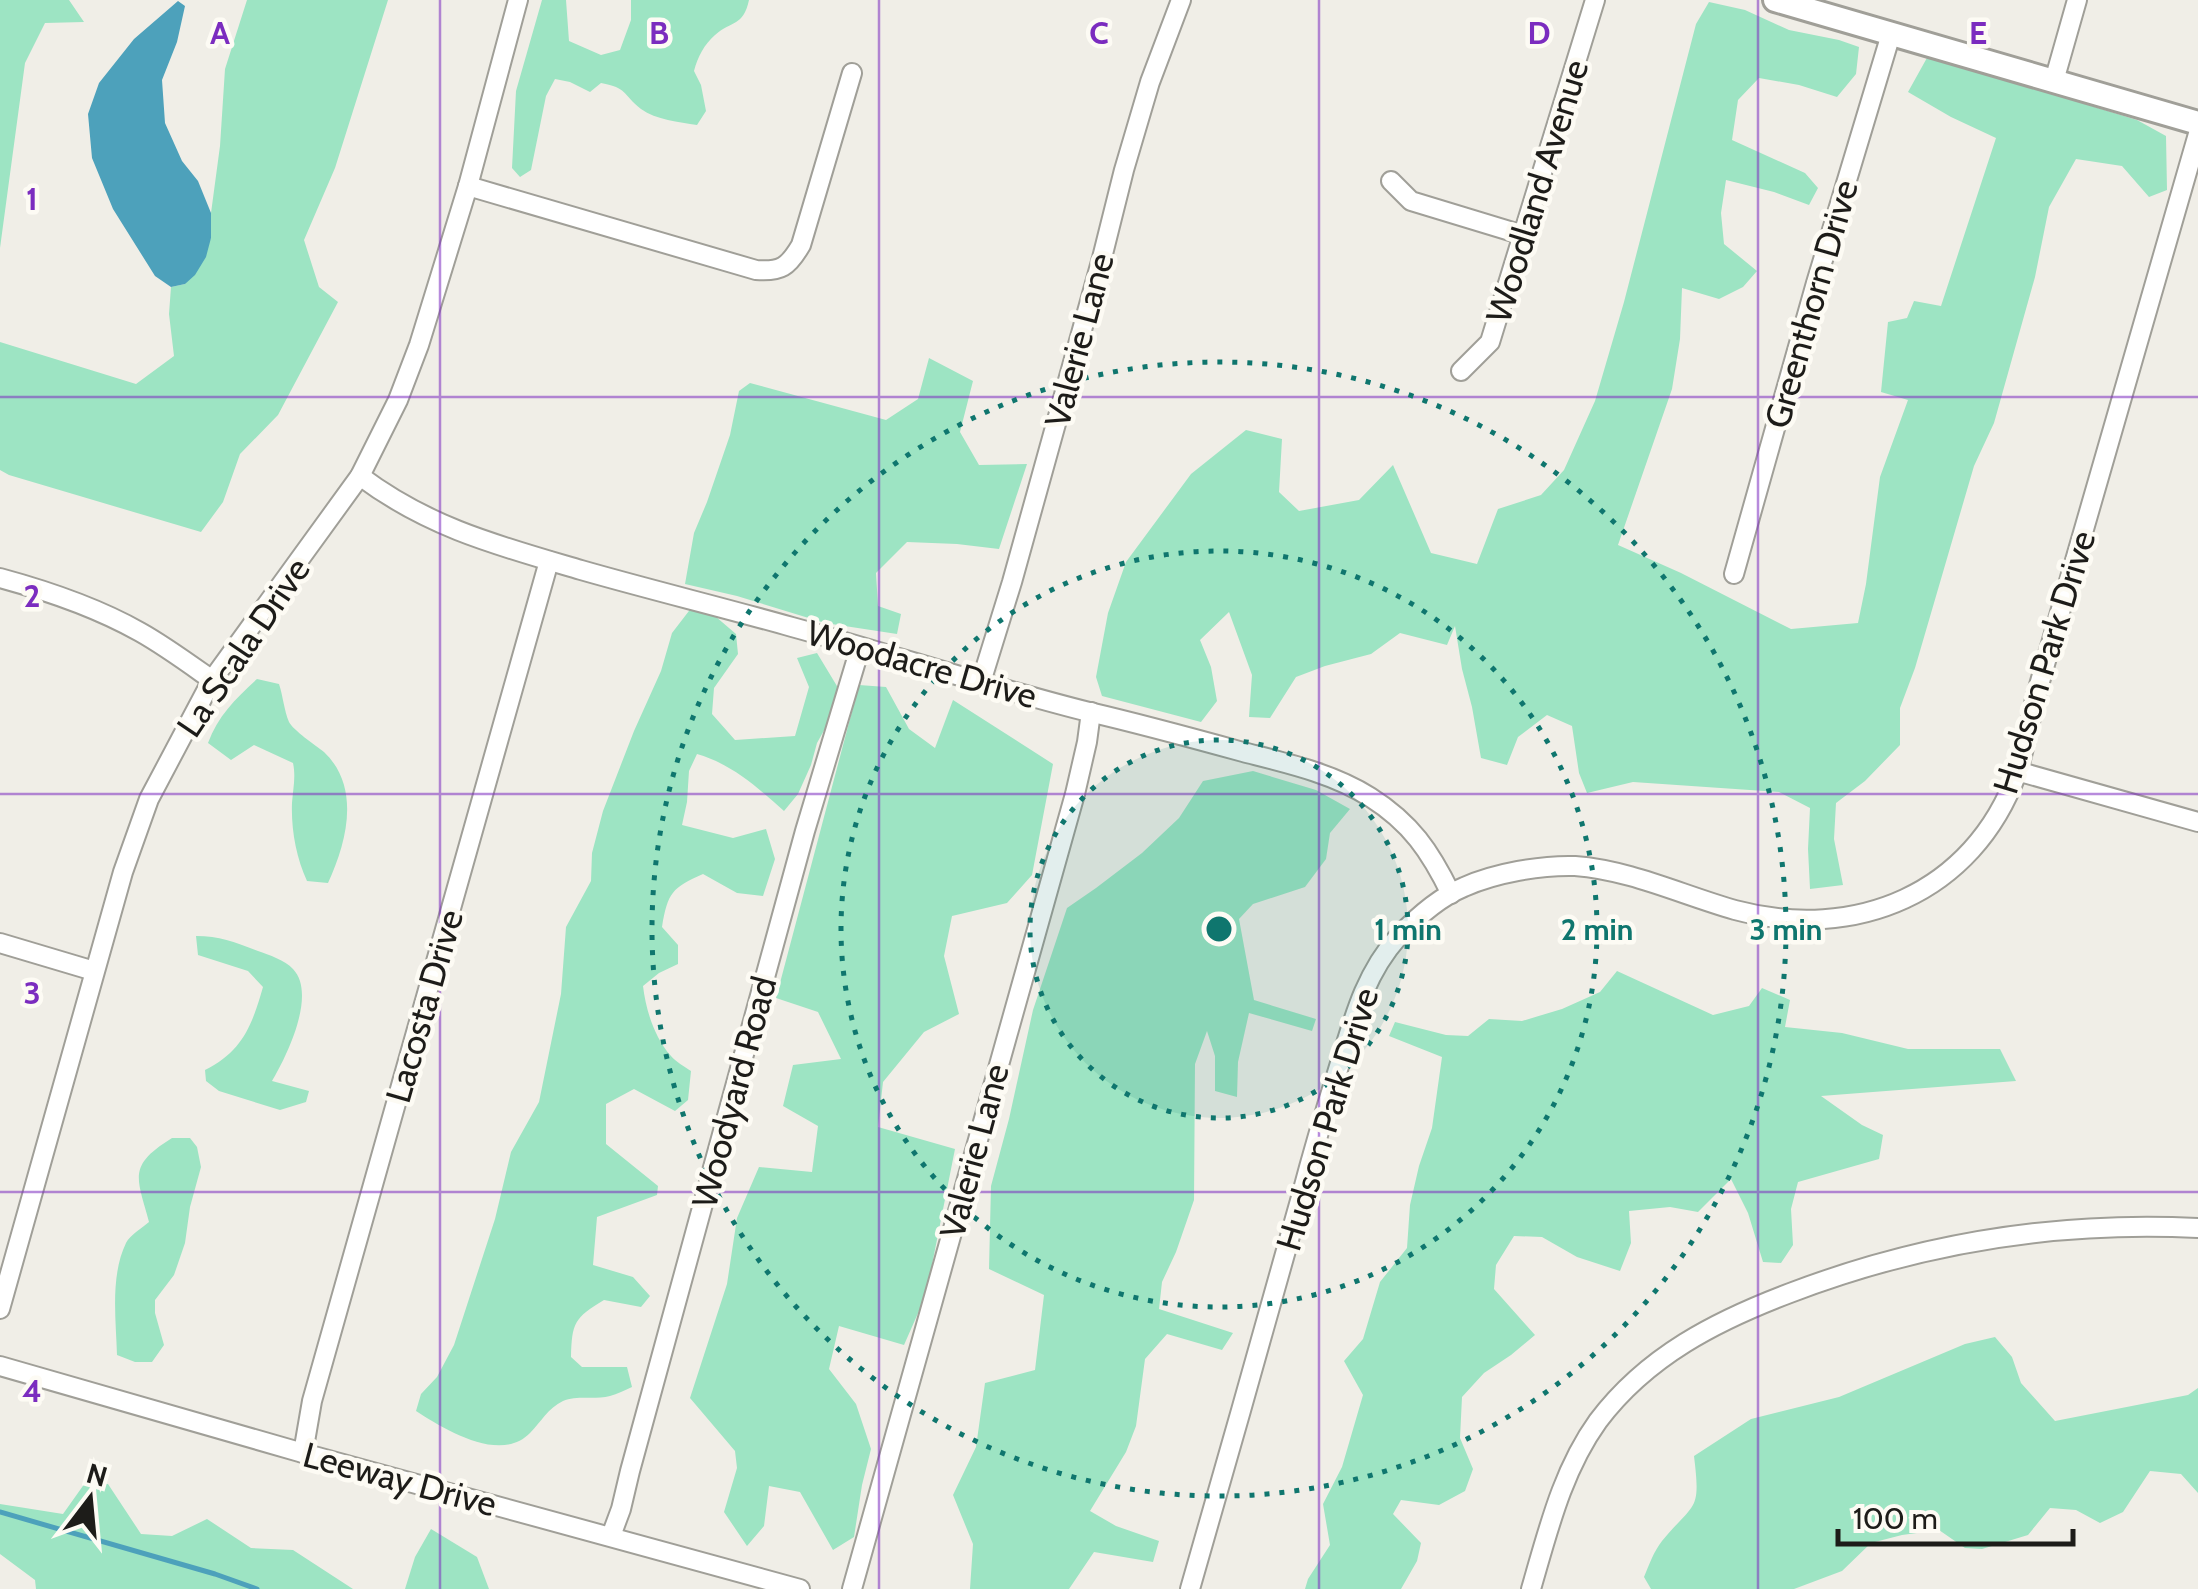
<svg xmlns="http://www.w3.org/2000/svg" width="2198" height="1589" font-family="Cabin,sans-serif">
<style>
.green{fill:#9de4c3}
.water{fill:#4da1bb}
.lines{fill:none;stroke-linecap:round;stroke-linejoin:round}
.stream{stroke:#4da1bb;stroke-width:5}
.minor-casing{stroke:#a09f98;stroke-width:22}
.tertiary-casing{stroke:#a09f98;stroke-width:28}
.minor{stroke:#fff;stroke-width:18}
.tertiary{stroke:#fff;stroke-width:22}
.grid{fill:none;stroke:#7b2cbf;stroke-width:2.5;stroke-opacity:0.55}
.ring{fill:none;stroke:#0f766e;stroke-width:5;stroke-dasharray:5 10}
.labels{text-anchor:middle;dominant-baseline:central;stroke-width:9;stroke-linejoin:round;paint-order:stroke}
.street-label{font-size:35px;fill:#1d1c19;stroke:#fdfbf4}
.grid-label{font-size:32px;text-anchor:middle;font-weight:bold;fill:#7b2cbf;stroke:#fdfbf4;stroke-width:9;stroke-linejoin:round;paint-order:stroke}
.centre{fill:#0f766e;stroke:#fdfbf4;stroke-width:5}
.ring-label{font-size:30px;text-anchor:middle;font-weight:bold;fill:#0f766e;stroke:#fdfbf4;stroke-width:9;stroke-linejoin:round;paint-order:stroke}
</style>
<rect width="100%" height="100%" fill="#f0eee7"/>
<g class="green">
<polygon points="0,0 69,0 84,22 45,23 25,63 0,248"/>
<polygon points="247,0 388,0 335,168 304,240 319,287 338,302 278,415 240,454 223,502 201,532 9,475 0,470 0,342 136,384 174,356 169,314 171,287 185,284 211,238 211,213 220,146 225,69"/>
<path d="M542,0h24l3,41 32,14 19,-5 11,-30v-20h118c-6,27 -17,20 -34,35 -11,10 -17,21 -21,36l7,14 5,26 -9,14c-18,-3 -41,-5 -56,-16 -19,-15 -13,-21 -40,-26l-11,9 -20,-10 -15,-3 -9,17 -15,74 -11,7 -8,-9 4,-77z"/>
<polygon points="1709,2 1745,10 1789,30 1839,40 1859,47 1856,74 1837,97 1799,85 1759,78 1738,100 1732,140 1805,173 1818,188 1809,205 1774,192 1726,180 1721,213 1724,244 1757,271 1743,287 1719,299 1682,288 1680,339 1672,389 1618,545 1681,573 1791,629 1858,623 1866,584 1880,477 1908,400 1881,392 1888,322 1907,318 1914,301 1941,306 1996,138 1951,117 1908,92 1928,56 2137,120 2166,136 2167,190 2149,197 2122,166 2076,159 2049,207 2035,277 1994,423 1974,466 1915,668 1900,708 1900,745 1865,781 1836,803 1834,839 1843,885 1810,889 1808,849 1810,808 1779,792 1633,782 1587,793 1579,773 1572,726 1547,715 1518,737 1507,765 1481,758 1472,707 1462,669 1455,626 1447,645 1400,633 1371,654 1325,666 1296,677 1270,718 1249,717 1252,675 1229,612 1200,640 1211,667 1217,701 1201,722 1102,696 1096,677 1108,613 1126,562 1191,474 1246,430 1282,439 1279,492 1299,511 1359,500 1393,465 1431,553 1477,564 1498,509 1541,495 1564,470 1595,401 1624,302 1696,24"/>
<polygon points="929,358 973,381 960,432 979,465 1027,464 999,549 957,544 907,542 876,573 878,606 901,614 897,634 825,623 737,596 685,584 694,533 707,502 730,435 739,391 750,383 886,420 918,399"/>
<path d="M692,607l23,9 21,18 2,20 -24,34 -2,26 23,26 60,-4 14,-49 -12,-29 20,-5 26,43 -26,47 -6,22 -13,29 -14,17c-26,-23 -52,-47 -87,-57l-8,17 -2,31 -5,23 51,13 33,-9 9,30 -12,37 -26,-3 -34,-19c-31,14 -35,18 -41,53l16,18v19l-19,9 -16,13c3,24 11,51 28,70 5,6 14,11 20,15l-3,29 -13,11 -41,-22 -28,15v40l52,42 -1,9 -60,22 -4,48 40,12 17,19 -9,11 -37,-7c-30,18 -32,23 -33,57l11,10h45l5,20c-7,3 -15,7 -22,9 -15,4 -34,-1 -47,5 -15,7 -22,21 -33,32 -30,31 -86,-4 -114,-22l5,-17 16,-17 17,-32 41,-126 16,-67 28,-50 22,-108 5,-67 25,-46 1,-28 11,-42 31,-80 27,-60 11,-38z"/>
<path d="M257,679l22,5c4,12 5,26 10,38 4,8 26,23 35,30 37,35 23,90 4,131l-21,-2c-11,-24 -16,-52 -15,-78 1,-14 4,-26 1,-40l-39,-18 -23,15 -23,-17c10,-27 27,-44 49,-64z"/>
<polygon points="859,685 886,687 909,729 935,748 953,700 1053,764 1032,875 1007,903 952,916 944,956 959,1014 924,1032 883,1082 878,1127 955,1149 926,1295 904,1345 839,1326 829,1369 856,1404 871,1449 862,1485 854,1537 833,1550 800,1492 769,1486 764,1526 747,1546 724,1512 737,1468 735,1451 690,1398 727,1284 737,1218 759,1167 812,1172 818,1126 783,1106 793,1065 841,1059 818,1012 776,998"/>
<polygon points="1253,771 1316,790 1350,809 1330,833 1326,859 1305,887 1253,904 1239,919 1254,1000 1316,1019 1312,1031 1249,1013 1238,1062 1237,1097 1215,1091 1215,1056 1207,1031 1195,1064 1194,1200 1176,1252 1162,1282 1159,1309 1233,1333 1222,1350 1167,1334 1145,1359 1136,1426 1126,1452 1090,1511 1116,1526 1159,1541 1153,1562 1094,1552 1069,1589 970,1589 973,1544 953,1495 976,1447 985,1383 1035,1370 1044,1295 989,1269 991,1186 1009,1119 1033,1010 1067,908 1096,888 1142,853 1179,818 1203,781"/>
<path d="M196,936c24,0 39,6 62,15 11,4 27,9 35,18 24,25 -6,87 -21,112l37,10 -3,11 -26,8 -61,-19 -13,-10 -1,-11c38,-19 47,-45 58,-83l-15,-16 -50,-16z"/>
<polygon points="1617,971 1713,1015 1749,1006 1762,988 1790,1000 1785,1027 1842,1033 1908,1049 2000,1049 2016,1081 1821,1096 1862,1125 1883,1135 1879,1159 1798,1182 1791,1209 1793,1245 1781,1263 1763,1262 1748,1213 1731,1179 1698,1212 1670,1207 1629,1211 1631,1243 1620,1271 1577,1257 1542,1237 1514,1236 1496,1265 1494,1289 1535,1335 1511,1355 1484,1373 1462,1397 1460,1438 1473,1469 1465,1491 1439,1505 1401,1500 1393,1514 1421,1543 1417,1561 1401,1589 1305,1589 1308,1579 1330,1545 1323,1504 1342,1467 1363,1395 1344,1361 1363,1339 1380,1282 1407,1248 1410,1205 1419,1166 1432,1128 1442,1057 1389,1036 1395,1022 1446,1035 1468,1036 1489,1019 1522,1021 1562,1009 1600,992"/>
<path d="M172,1138h18l7,9 4,20 -11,40 -5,36 -11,32 -19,25v13l9,32 -12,17h-17l-18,-7c-1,-35 -7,-79 9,-112 4,-8 16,-15 23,-21 -12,-45 -22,-56 23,-84z"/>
<path d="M1995,1337l17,20 9,26 34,38 133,-26 10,-7v105l-17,-19 -31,-3 -27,41 -23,11 -24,-13 -26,-2 -22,27 -46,14 -17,-1 -26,-18 -37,5 -31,8 -29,28 -48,18h-143l-7,-12c5,-12 10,-26 18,-36 33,-40 39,-28 32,-85l57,-37 88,-22 126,-53z"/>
<polygon points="85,1483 108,1484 141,1534 172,1536 207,1519 251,1548 293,1550 353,1589 36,1589 35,1580 0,1554 0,1504 63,1514"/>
<polygon points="431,1529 477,1557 489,1589 405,1589 415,1557"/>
</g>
<polygon class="water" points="178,1 185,6 177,42 162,80 165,123 182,161 198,181 211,213 211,238 206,257 195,275 185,284 171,287 155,276 113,209 92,158 88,114 99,83 134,39"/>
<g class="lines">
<polyline class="stream" points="0,1512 215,1574 257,1589"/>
<defs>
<g id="minor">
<polyline points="2054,81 2077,0"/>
<polyline points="1391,181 1411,201 1523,235"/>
<path d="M468,186l288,84c25,2 32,-3 45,-25l51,-172"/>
<polyline points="1461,371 1490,342 1595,0"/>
<path d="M360,476c69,52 139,70 221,94 70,20 140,37 211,57 99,27 197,60 297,85 52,12 103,26 154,40 43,11 89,21 127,45 41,26 60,54 81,97"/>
<polyline points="1734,574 1816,283 1891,34"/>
<path d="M0,578c48,13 96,29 140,54 25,14 48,31 72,48"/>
<polyline points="981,682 1012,582 1102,258 1124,170 1150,82 1181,0"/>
<polyline points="2017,771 2198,822"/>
<polyline points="0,943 94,971"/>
<polyline points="0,1309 123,872 149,799 212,680 360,476 398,400 419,345 468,186 518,0"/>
<polyline points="0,1366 303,1453 800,1589"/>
<polyline points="303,1453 312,1401 549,561"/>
<polyline points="611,1536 621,1509 630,1471 805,831 860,648"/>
<polyline points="852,1589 1075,794 1087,742 1091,712"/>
<path d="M1190,1589c38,-130 74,-262 111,-392 11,-42 23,-83 36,-124 15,-48 26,-97 61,-136 18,-19 42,-40 66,-50 31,-14 77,-22 111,-21 55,4 107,29 160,44 120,32 238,-16 282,-137 7,-21 13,-51 18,-74l163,-565"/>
<path d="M1531,1589c17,-58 31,-118 67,-168 49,-65 118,-100 192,-128 131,-50 268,-72 408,-65"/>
</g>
<polyline id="tertiary" points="1775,0 2198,123"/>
</defs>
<use href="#minor" class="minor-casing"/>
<use href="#tertiary" class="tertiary-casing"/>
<use href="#minor" class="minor"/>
<use href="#tertiary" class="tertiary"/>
</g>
<path class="grid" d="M440,0v1589M879,0v1589M1319,0v1589M1758,0v1589M0,397h2198M0,794h2198M0,1192h2198"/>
<circle cx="1219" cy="929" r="189" fill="#0f766e" fill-opacity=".12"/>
<g class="ring">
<circle cx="1219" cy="929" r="189"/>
<circle cx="1219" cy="929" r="378"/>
<circle cx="1219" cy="929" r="567"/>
</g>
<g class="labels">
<g class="street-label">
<text transform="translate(1537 191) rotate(-73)">Woodland Avenue</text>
<text transform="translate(1811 304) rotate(-74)">Greenthorn Drive</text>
<text transform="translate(1079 340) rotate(-75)">Valerie Lane</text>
<text transform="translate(243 647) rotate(-56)">La Scala Drive</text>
<text transform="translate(2044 662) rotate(-73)">Hudson Park Drive</text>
<text transform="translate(922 664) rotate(16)">Woodacre Drive</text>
<text transform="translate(424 1006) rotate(-74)">Lacosta Drive</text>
<text transform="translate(734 1092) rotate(-75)">Woodyard Road</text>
<text transform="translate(1327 1119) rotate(-73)">Hudson Park Drive</text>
<text transform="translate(974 1151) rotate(-75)">Valerie Lane</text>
<text transform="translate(400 1479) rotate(15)">Leeway Drive</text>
</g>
</g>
<g class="grid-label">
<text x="220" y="44">A</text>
<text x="659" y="44">B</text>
<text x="1099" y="44">C</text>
<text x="1539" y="44">D</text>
<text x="1978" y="44">E</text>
<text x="32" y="210">1</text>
<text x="32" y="607">2</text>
<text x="32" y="1004">3</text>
<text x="32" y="1402">4</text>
</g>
<circle cx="1219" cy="929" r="15" class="centre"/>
<g class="ring-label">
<text x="1408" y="940">1 min</text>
<text x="1597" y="940">2 min</text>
<text x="1786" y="940">3 min</text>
</g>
<g transform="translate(90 1499) rotate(16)" stroke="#fdfbf4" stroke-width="8" paint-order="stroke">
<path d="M0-8L18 38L0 25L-18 38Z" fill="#1d1c19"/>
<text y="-15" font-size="28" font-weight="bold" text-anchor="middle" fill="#1d1c19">N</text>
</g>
<path d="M1838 1529v15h235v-15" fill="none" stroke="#1d1c19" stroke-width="5"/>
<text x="1853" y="1529" font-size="30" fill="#1d1c19" stroke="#fdfbf4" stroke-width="8" paint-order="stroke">100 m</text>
</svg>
